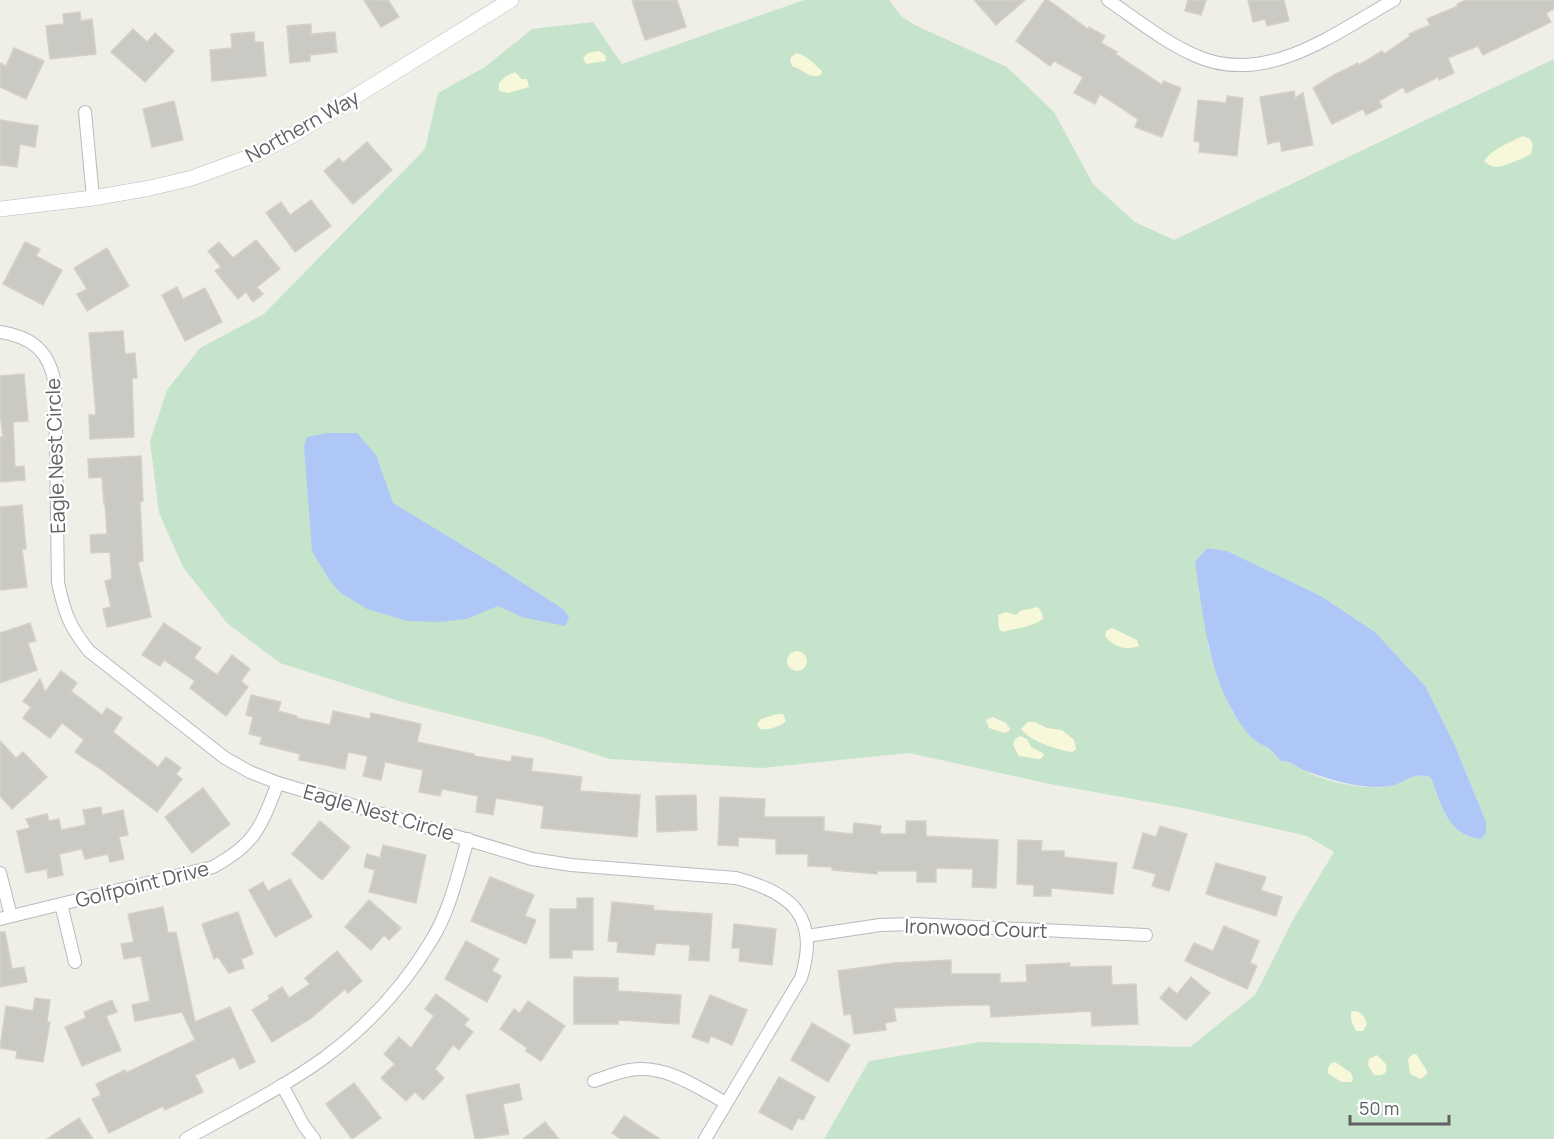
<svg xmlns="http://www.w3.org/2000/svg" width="1554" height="1139" font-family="Manrope,sans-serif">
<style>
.green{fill:#c6e4cc;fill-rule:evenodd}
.sand{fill:#f7f7d9}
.water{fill:#aec7f7}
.building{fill:#cac9c3;stroke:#d3d2c5;stroke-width:1.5}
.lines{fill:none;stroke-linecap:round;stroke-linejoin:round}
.minor-casing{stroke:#b9babf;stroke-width:14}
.tertiary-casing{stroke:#b9babf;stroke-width:16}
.minor{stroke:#fff;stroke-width:12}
.tertiary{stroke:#fff;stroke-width:15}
.labels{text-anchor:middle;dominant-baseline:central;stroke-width:4.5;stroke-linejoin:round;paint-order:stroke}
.street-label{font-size:20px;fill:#5e6065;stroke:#fff}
</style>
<rect width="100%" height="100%" fill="#efefe7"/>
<path class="green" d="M804,0h85l13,17 15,9 90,41 47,45 39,72 42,38 39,18 380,-181v1080h-730l45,-78 112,-19 209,5 65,-52 39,-77 40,-66 -27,-16 -119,-27 -138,-25 -141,-31 -148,15 -151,-9 -69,-22 -139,-35 -122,-39 -53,-40 -44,-56 -24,-54 -9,-72 17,-51 33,-42 64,-34 161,-165 13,-56 47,-26 47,-38 61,-7 29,42zM1207,548l20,3 94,45 54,36 51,55 30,61 30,74 -5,17c-34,-4 -39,-33 -50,-61 -18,-8 -27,5 -44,9 -7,1 -16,0 -23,0 -20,-2 -45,-8 -63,-18 -9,-5 -8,-8 -20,-8l-11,-11 -18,-12 -21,-28 -9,-21 -14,-43z"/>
<g class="sand">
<polygon points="599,51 605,55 606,61 586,64 583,58 588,53"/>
<path d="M796,53c11,2 18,11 26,18l-1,4c-11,5 -18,-6 -29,-9l-2,-5 1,-4z"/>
<polygon points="515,72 522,79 527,79 529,87 508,93 499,91 499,83 506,76"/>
<path d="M1523,136l7,3 3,6 -2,9c-5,3 -28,13 -34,13 -5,0 -10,-3 -13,-6 8,-12 26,-19 39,-25z"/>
<path d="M1038,607l4,6 1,6c-11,8 -27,9 -40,13l-4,-3 -1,-14 8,-3 10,3 4,-4z"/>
<path d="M1112,628l25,12 2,6c-13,5 -26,1 -34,-10l1,-5z"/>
<circle cx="797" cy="661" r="10"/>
<path d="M777,714h6l3,7c-6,6 -17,9 -26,8l-3,-5 4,-5z"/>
<polygon points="993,717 1006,723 1010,729 1009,731 1004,733 989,728 986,720"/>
<path d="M1028,722h7l12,6 15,2 12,10 2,9 -4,3c-14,-2 -43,-11 -51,-23z"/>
<polygon points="1020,736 1027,739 1031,747 1044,754 1042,758 1038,759 1019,756 1013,745 1015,739"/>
<path d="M1351,1011c10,-1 14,6 16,13l-4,7h-7l-5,-11z"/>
<polygon points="1413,1054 1417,1055 1427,1071 1427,1074 1421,1079 1410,1074 1408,1059"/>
<path d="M1377,1055c5,6 11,7 9,17l-4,3h-8l-6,-10 1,-6z"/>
<polygon points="1335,1062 1351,1073 1353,1079 1351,1082 1341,1082 1328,1073 1328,1068 1331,1063"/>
</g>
<g class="water">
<polygon points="327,433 357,433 376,455 393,503 495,565 563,609 569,617 565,626 522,617 498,606 466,619 440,622 408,621 367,609 341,593 330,581 312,551 304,446 307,437"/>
<path d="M1207,548l20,3 94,45 54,36 51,55 30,61 30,74v11l-5,6c-34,-4 -39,-33 -50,-61 -19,-9 -29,9 -48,9 -27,1 -52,-7 -77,-16 -12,-4 -12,-10 -25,-10 -4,-4 -8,-9 -13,-13 -7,-4 -14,-7 -19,-13 -40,-48 -45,-114 -54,-173z"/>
</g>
<g class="building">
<polygon points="364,0 388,0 399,17 381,27"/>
<polygon points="632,0 677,0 686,27 645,40"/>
<polygon points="974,0 1025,0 996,25"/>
<polygon points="1045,0 1048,0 1088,29 1089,27 1105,36 1101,43 1117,52 1115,54 1162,85 1163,81 1181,88 1162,137 1135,127 1138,119 1100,94 1095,104 1074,93 1083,77 1054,61 1050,66 1016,41"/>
<polygon points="1188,0 1206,0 1201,15 1185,11"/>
<polygon points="1248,0 1284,0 1289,21 1267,26 1265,19 1253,22"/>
<polygon points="1466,0 1554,0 1554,9 1546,13 1551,22 1483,55 1478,46 1448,58 1454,73 1439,80 1438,77 1406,93 1403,87 1379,101 1382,107 1366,115 1363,109 1332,124 1313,88 1334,75 1358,63 1359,65 1382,51 1384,54 1410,36 1409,34 1430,25 1427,19 1458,6 1457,4"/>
<polygon points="80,12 81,21 92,19 96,54 50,59 46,26 64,24 63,14"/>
<polygon points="311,24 311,34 335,32 337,52 310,55 310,61 290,63 287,26"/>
<polygon points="133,29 147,42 155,33 174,51 145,82 111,52"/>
<polygon points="254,32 255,42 263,42 266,76 212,81 210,50 232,48 231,34"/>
<polygon points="14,48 44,61 26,99 0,87 0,63 6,66"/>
<polygon points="1294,91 1295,98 1303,93 1313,145 1282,151 1280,141 1268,144 1260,97"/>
<polygon points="1227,96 1243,98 1237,156 1199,152 1200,142 1194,141 1198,100 1226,103"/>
<polygon points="174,101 183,140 152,147 143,109"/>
<polygon points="0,120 38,126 35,147 20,144 17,167 0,165"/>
<polygon points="367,142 392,170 353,204 324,171 339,158 343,163"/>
<polygon points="311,200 331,226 295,252 266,213 281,202 290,215"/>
<polygon points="256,240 280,269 257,287 263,294 253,302 246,292 238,299 215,271 221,267 208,251 219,242 233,258"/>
<polygon points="25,242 40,249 36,256 62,270 43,305 3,284"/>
<polygon points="107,248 129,286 87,311 77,294 87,289 74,268"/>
<polygon points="177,287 183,299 205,288 222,322 185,341 162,295"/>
<polygon points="123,331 125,354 135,353 137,378 132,378 134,437 90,439 89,415 96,415 89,333"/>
<polygon points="24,374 28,421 13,422 15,467 24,466 25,480 0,482 0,437 3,437 0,413 0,376"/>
<polygon points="141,456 143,501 140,502 143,561 138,562 151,617 107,627 103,609 111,607 105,581 112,579 110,552 91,553 90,535 107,534 105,503 104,504 102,477 89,478 88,459"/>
<polygon points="22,505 26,549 22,549 27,587 0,590 0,507"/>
<polygon points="30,623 36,641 28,643 37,670 0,683 0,633"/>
<polygon points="164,623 201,648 194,658 217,675 232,655 250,669 241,681 248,687 226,716 190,688 195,681 164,660 160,666 142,655"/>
<polygon points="61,671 77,683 71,691 102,715 107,708 122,718 113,732 158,767 166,757 181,768 176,774 182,779 157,812 102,770 75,752 84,740 62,723 50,738 23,718 31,707 23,701 40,679 45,692"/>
<polygon points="251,695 281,702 278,711 297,716 297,718 330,725 333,711 370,719 371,713 421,724 417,742 474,754 474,756 511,762 512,756 533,759 531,771 582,777 580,791 640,795 637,837 541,828 544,806 496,798 493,815 476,812 478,796 442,789 440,796 419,792 423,770 385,762 381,780 363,776 368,756 348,752 345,769 299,760 300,754 260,744 262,737 249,734 253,717 246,715"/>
<polygon points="0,741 16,758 23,752 47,777 12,809 0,796"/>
<polygon points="203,788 230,824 192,853 165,817"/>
<polygon points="696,795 697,830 657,832 656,796"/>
<polygon points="720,797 765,799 764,817 824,817 824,831 853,834 854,823 881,826 880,834 906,834 906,821 926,821 926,836 998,840 996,888 972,887 973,869 936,868 936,882 917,882 917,871 877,871 877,874 832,870 832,867 808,866 808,854 776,854 776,839 738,837 738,846 718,845"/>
<polygon points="101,807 102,815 123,810 128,835 119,837 124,859 110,862 108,854 85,859 82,849 59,854 63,875 48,878 47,869 26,873 17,831 30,828 26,819 47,814 49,821 59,819 61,830 86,825 83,810"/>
<polygon points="320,821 350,847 322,880 292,854"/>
<polygon points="1160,826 1187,834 1169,891 1152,886 1156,874 1133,868 1143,833 1156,837"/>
<polygon points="1018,840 1042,841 1041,851 1064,851 1064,857 1117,863 1113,894 1051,888 1051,896 1034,896 1034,885 1017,884"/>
<polygon points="383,845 426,855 416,903 369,892 375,870 364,867 367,854 380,858"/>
<polygon points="1216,863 1266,877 1261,890 1282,897 1276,916 1206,894"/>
<polygon points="490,877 534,895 525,916 536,920 526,944 471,921"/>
<polygon points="290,879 312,917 275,937 249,890 263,882 268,891"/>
<polygon points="577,898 593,898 593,950 572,950 572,958 550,958 550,909 577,909"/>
<polygon points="369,900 401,928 389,940 384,935 371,950 345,927"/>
<polygon points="612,902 654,906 653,910 712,914 709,961 689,960 690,945 656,943 654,955 617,952 618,942 608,941"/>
<polygon points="163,907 168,933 176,932 195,1022 230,1007 255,1062 240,1069 234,1057 195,1075 203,1092 165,1110 163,1106 109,1133 92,1099 101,1095 96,1084 125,1070 126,1073 195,1040 182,1012 135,1021 132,1005 150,1001 141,956 124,959 121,944 134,942 128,914"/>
<polygon points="238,912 253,954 241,959 244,968 229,973 218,957 214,959 202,924"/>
<polygon points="734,924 776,929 772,965 739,961 740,948 732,948"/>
<polygon points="1224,926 1259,941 1250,963 1257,966 1247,989 1185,961 1194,943 1213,951"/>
<polygon points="0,932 5,932 12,969 24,967 27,982 0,987"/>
<polygon points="466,941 499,959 492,971 501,976 487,1002 445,979"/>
<polygon points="337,951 362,981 348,993 345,989 310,1019 272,1042 252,1010 270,999 268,996 282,987 289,998 310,984 305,978"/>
<polygon points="951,960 951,974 1000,974 1000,983 1027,982 1026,965 1070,963 1070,967 1111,966 1112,985 1136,984 1138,1024 1092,1026 1091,1011 991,1017 990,1005 968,1005 894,1008 896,1021 885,1023 886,1030 854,1034 851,1014 844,1015 838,971 893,963"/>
<polygon points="574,977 618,978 618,991 681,995 679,1024 618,1020 618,1024 574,1024"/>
<polygon points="1191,977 1210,993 1186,1020 1160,998 1169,987 1177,994"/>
<polygon points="436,994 469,1019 464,1025 473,1032 459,1050 453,1045 435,1069 444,1078 423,1100 415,1092 406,1101 381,1078 395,1064 384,1054 399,1037 411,1048 434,1016 425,1009"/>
<polygon points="710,995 747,1010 732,1045 711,1036 708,1043 692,1037"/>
<polygon points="35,998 50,1000 47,1022 50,1022 43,1062 16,1058 17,1051 0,1048 6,1006 33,1011"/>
<polygon points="112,1000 117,1012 106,1016 121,1050 82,1066 65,1027 86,1018 84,1012"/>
<polygon points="528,1001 565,1026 541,1061 526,1051 527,1048 500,1029 514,1009 520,1013"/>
<polygon points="812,1023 850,1045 828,1082 791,1060"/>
<polygon points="779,1077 815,1097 803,1120 798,1118 792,1130 759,1112"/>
<polygon points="354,1083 381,1118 352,1139 326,1104"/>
<polygon points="519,1084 522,1100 503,1104 509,1134 475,1139 466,1095"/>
<polygon points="624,1116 660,1139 621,1139 612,1133"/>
<polygon points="79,1118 93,1139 47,1139"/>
<polygon points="545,1122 559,1139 523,1139"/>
</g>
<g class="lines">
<defs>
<g id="minor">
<path d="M1108,0c28,19 55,41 86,55 71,33 141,-22 200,-55"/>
<polyline points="85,112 93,198"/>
<path d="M0,332c33,5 50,20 55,53l3,198c7,31 11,43 31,68l136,107 25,14 28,11 254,76 39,6 165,13c57,15 84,40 65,100l-96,161"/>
<polyline points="0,873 11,916"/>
<polyline points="61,904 75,962"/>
<path d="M0,919l213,-52c43,-23 48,-41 65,-84"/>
<polyline points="807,936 880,925 915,924 1146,935"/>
<path d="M594,1081c12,-4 24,-9 36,-11 35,-6 67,17 96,33"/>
<polyline points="282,1085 304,1126 314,1139"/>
<path d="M186,1139c46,-26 95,-50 138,-81 42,-31 80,-72 107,-117 19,-30 27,-68 37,-102"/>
</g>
<polyline id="tertiary" points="0,209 93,198 150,188 192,178 252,156 293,135 511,0"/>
</defs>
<use href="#minor" class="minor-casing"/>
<use href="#tertiary" class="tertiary-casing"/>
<use href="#minor" class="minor"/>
<use href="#tertiary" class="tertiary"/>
</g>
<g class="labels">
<g class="street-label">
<text transform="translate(302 126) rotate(-29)">Northern Way</text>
<text transform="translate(55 456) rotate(-92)">Eagle Nest Circle</text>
<text transform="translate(379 812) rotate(16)">Eagle Nest Circle</text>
<text transform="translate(142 884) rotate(-14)">Golfpoint Drive</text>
<text transform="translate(976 928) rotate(2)">Ironwood Court</text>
</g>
</g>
<path d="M1350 1115v9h99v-9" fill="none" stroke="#5e6065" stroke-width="3"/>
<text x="1359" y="1115" font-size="18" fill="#5e6065" stroke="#ffffff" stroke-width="4.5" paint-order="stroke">50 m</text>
</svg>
